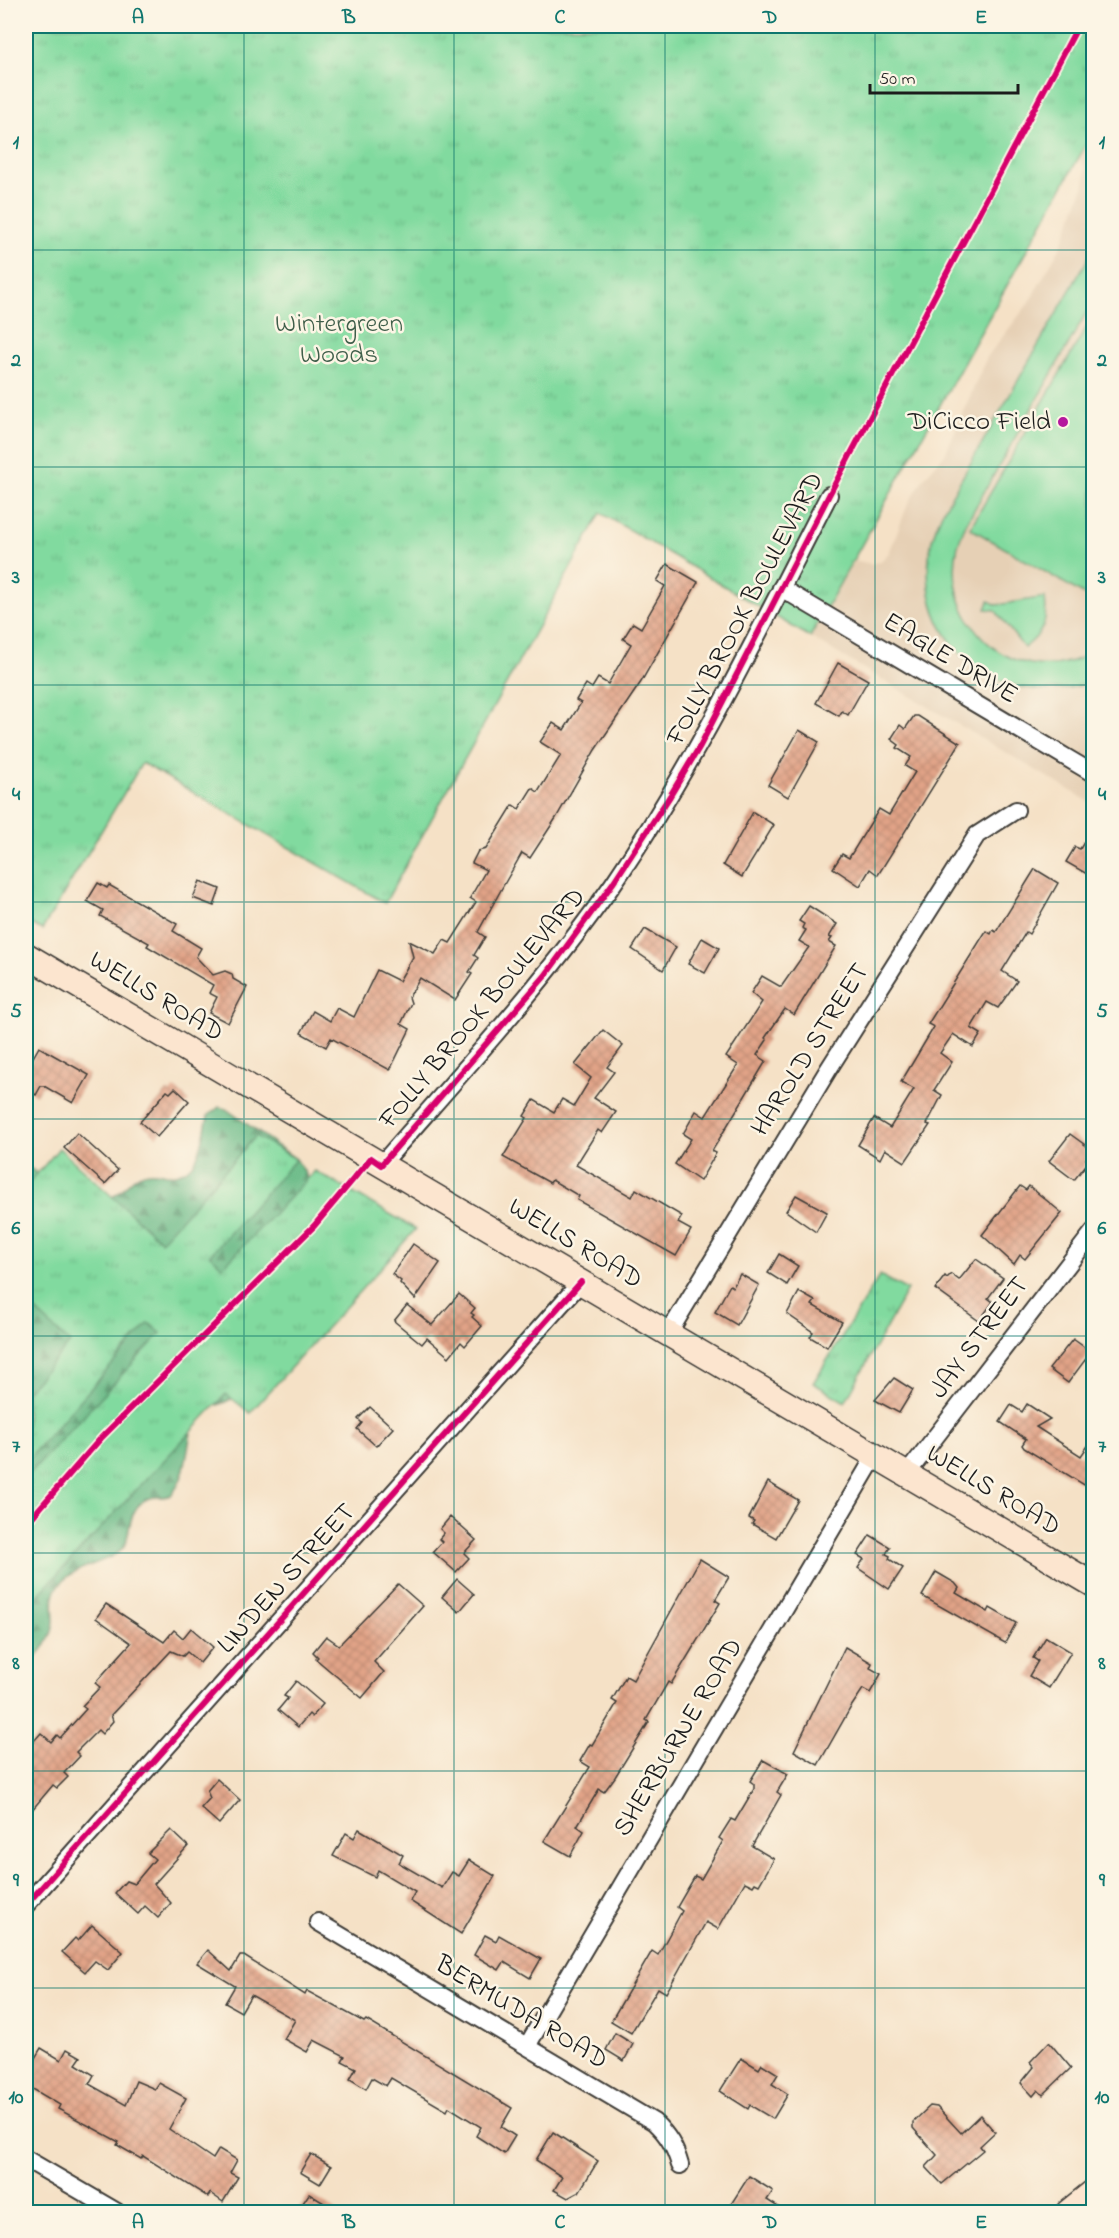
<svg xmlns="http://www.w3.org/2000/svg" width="1119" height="2238" font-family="'Indie Flower',sans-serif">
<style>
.built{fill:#e6d0b5}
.grass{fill:#81da9f;stroke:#4e7b5e;stroke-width:1.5}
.forest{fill:url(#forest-firs);stroke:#426b51;stroke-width:1.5}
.park{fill:url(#park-tufts);stroke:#4e7b5e;stroke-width:1.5}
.building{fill:url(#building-cross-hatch)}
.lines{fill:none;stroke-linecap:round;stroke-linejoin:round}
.street-casing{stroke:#3d3a36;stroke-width:20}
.secondary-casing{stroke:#3d3a36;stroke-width:27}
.street{stroke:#fff;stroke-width:16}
.secondary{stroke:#fce5cf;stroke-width:24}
.cycleway-casing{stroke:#fcf5e5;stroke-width:10}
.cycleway{stroke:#d6006c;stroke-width:6}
.grid{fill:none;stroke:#0f766e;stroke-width:1.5;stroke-opacity:0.55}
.poi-dot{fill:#b5179e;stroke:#fcf5e5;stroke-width:2}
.labels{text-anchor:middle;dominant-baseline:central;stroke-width:5;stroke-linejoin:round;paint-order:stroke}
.park-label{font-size:27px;fill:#3f5e4a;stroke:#fcf5e5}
.poi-label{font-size:27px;fill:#1c1c1c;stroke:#fcf5e5;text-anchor:end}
.street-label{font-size:27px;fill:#1c1c1c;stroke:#fcf5e5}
.neatline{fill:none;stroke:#0f766e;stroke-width:2}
.grid-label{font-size:20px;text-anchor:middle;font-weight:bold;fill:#0f766e}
</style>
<defs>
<pattern id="forest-firs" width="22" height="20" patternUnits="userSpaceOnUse" patternTransform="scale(1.5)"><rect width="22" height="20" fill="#68ba86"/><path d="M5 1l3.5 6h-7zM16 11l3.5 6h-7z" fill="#55966d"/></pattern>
<pattern id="park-tufts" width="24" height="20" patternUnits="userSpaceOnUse" patternTransform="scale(1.5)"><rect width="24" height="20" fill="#81da9f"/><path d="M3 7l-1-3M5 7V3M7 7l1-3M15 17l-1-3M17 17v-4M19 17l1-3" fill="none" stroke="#6fba88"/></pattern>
<pattern id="building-cross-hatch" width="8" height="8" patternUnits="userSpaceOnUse" patternTransform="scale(1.5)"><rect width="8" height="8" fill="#e1a387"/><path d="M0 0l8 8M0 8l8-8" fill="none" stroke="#c08c74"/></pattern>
</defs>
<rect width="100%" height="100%" fill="#fcf5e5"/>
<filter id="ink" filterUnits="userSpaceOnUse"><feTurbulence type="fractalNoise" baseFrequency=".0167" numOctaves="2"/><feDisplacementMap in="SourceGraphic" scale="12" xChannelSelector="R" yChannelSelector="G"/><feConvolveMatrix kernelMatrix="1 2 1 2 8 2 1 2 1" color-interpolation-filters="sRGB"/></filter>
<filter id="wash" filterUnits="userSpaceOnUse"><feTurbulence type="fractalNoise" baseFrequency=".008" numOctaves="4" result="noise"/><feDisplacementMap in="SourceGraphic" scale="24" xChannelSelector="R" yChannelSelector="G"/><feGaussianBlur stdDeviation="1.35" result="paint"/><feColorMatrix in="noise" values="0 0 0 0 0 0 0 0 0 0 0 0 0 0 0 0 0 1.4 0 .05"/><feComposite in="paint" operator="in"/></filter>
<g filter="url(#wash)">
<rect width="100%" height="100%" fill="#f5e1c6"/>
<polygon class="built" points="1093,132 1093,804 810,637 853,560 871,564 881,561 889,553 908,504 924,478 945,454 987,357 1028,304 1062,244 1085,183 1085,168 1079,158"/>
<g class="grass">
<path d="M1093,250v51l-127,223c-41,84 42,176 127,128v39l-5,-3 2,-5c-110,34 -198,-69 -147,-172z"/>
<polygon points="1093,316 1093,600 970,528"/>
<path d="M1045,597c3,24 -2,37 -21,51l-29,-38 -9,-1 3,-8 8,4z"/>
</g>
<path class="forest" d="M219,1107l7,2 70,50 10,15 2,11 -63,206c-8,5 -16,10 -25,13 -4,2 -10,1 -14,3 -24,16 -12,64 -35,88 -9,4 -18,0 -26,5 -22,15 -11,40 -26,52 -19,14 -50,14 -63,38 -5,10 -2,22 -2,32 -2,20 -16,33 -28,47v-503l20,12 64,20c12,-5 18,-17 29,-23 15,-8 24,1 36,-1 27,-5 28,-39 33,-58z"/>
<g class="park">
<polygon points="26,26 1093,26 1093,132 810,637 601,513 385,903 142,763 42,930 26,921"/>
<polygon points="256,1136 296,1159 210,1255 223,1267 315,1171 416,1229 250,1413 226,1394 26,1608 26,1477 161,1333 149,1323 26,1461 26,1392 70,1343 26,1302 26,1187 59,1148 161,1241"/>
<polygon points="880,1275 907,1290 845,1402 813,1383"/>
</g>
<g id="blocks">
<g class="building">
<polygon points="667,564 698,582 641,682 595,750 556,818 530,858 522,853 502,888 478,932 485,937 474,955 478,958 469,972 472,974 455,1000 420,978 409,997 411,1003 401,1024 410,1029 390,1070 331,1038 326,1047 301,1033 313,1011 330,1021 337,1008 354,1017 377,970 399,981 413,957 409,941 435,954 444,940 450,943 476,902 470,898 486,870 472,863 478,851 486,849 513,805 519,809 532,788 538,792 561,755 540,742 553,723 564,730 581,703 576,700 586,684 592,688 598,678 608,684 631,644 623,639 633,623 641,628 665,586 657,581"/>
<polygon points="838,663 868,680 848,715 842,711 839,716 816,703"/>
<polygon points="914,716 918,716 960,743 878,875 870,869 860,886 833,868 842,854 849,858 879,809 889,815 915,772 905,766 911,757 897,748 899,745 891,739 900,725 905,729"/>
<polygon points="799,730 819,742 788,797 768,785"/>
<polygon points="753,812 774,825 742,877 723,865"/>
<polygon points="1094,825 1094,878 1066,862 1075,847 1080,849"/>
<polygon points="1035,869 1058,883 1029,934 1026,932 1002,971 1017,981 998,1008 987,1002 971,1028 981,1034 973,1047 953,1034 940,1053 952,1062 934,1090 942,1095 927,1124 930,1125 905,1162 885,1149 880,1159 858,1145 874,1118 890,1128 914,1089 901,1082 934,1027 928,1024 986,931 991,934 993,930 996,932"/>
<polygon points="200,881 220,889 214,906 193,898"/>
<polygon points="98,883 107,888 109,885 177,924 173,931 201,948 196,957 213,975 225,971 232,974 233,979 247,987 228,1023 209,1013 217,997 209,993 213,985 147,946 149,943 100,916 103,910 87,901"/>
<polygon points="809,906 837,924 829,937 832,938 829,942 836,946 794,1015 785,1009 765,1038 767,1040 757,1055 766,1061 712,1151 716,1153 700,1181 675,1164 691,1139 683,1134 696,1111 705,1117 738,1065 726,1057 762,1002 751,993 762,976 781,987 809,947 799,941 806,930 802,928 804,924 799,921"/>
<polygon points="645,929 676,947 663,970 632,949"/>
<polygon points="702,938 719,948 705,973 688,964"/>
<polygon points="603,1030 623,1046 607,1067 614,1072 594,1098 616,1112 602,1133 598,1130 576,1165 632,1197 636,1189 682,1216 678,1223 691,1230 676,1256 577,1200 579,1196 552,1180 550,1183 503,1157 527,1118 524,1116 534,1100 554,1112 562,1099 574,1106 591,1078 575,1065"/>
<polygon points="39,1047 89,1075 73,1103 44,1086 41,1086 36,1095 26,1089 26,1070"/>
<polygon points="175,1088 189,1101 157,1137 140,1122 167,1091 170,1093"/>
<polygon points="77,1133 118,1170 105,1184 64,1148"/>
<polygon points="1070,1134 1092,1150 1086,1159 1089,1161 1074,1180 1049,1161"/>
<polygon points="1020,1186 1026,1190 1029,1186 1062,1213 1025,1259 1020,1255 1014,1264 982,1235"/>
<polygon points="796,1195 827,1212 816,1232 786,1211"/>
<polygon points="413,1244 440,1263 415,1299 400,1283 401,1281 392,1274"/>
<polygon points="779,1254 798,1266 787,1285 768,1273"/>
<polygon points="976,1259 1003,1278 988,1298 993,1302 979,1321 935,1289 945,1276 947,1278 951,1274 959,1280"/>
<polygon points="740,1274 759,1285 737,1325 715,1312 730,1285 733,1287"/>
<polygon points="799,1292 815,1301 812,1305 842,1322 827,1347 810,1337 813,1332 787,1314"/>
<polygon points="459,1294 475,1308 471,1313 474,1315 472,1317 482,1326 465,1346 461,1342 449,1357 427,1338 422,1344 394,1321 407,1305 432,1325"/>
<polygon points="1073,1339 1091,1352 1068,1383 1049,1369"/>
<polygon points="894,1378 913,1390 899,1413 875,1400"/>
<polygon points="1027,1404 1050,1419 1036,1427 1081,1456 1094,1437 1094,1491 1024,1448 1022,1445 1026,1439 1000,1422 1011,1405 1022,1412"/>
<polygon points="370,1407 393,1428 376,1446 357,1429 362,1423 358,1419"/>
<polygon points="768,1482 798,1500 776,1538 752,1524 754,1521 749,1518"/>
<polygon points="450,1517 476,1540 464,1553 469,1558 456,1572 433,1552 442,1542 439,1539 444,1533 440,1529"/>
<polygon points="870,1535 890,1547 886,1554 890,1556 889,1559 903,1568 889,1589 858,1568 864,1559 857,1555"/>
<polygon points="700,1559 729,1577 715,1600 720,1603 671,1684 668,1682 646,1720 649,1722 615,1777 604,1792 599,1789 577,1826 584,1831 570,1856 544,1841 590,1767 580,1761 590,1744 592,1745 617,1703 612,1700 626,1676 633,1680"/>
<polygon points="936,1572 955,1583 959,1588 956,1593 988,1612 990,1608 1016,1623 1005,1643 922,1596"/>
<polygon points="457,1579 474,1594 459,1612 442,1597"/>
<polygon points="398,1584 423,1606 374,1662 384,1672 362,1698 316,1659 318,1657 313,1652 326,1636 339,1645"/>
<polygon points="106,1604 164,1642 174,1630 183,1638 191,1628 213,1647 200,1663 187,1652 183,1656 171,1651 111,1715 113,1721 102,1734 98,1730 76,1752 80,1756 64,1773 68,1777 57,1788 53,1785 26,1817 26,1750 41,1733 51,1742 57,1735 60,1738 86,1709 82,1706 100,1687 95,1683 131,1643 96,1618"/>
<polygon points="1046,1637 1071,1652 1049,1688 1029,1676 1038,1661 1033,1658"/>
<polygon points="845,1647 872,1663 870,1668 881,1674 870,1693 863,1689 851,1707 818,1765 794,1751"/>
<polygon points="296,1681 323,1704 312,1717 309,1714 298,1727 278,1710 288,1698 284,1696"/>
<polygon points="763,1760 788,1774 777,1792 781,1795 752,1846 774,1859 759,1885 755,1883 753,1886 745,1882 718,1929 706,1922 666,1993 658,1988 631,2033 611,2021 652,1951 658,1955 682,1911 677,1907 695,1876 701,1879 723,1841 719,1838 731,1819 735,1821 754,1789 754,1784 750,1781"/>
<polygon points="217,1779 240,1800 219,1824 201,1808 210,1798 207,1791"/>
<polygon points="359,1829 403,1855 399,1863 442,1888 452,1872 459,1876 469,1860 495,1876 461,1934 410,1901 415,1892 378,1870 375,1877 333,1856 346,1833 354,1838"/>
<polygon points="171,1830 188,1846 154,1884 171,1903 158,1918 145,1906 138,1914 115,1893 126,1881 134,1884 155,1859 148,1853"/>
<polygon points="92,1925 123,1952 108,1970 95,1961 85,1972 62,1952 75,1938 78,1941"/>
<polygon points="485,1935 496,1941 499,1935 541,1959 530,1978 504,1962 499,1970 474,1955"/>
<polygon points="208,1950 231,1971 240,1956 244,1956 305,1995 307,1991 364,2022 366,2020 512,2108 501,2127 515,2136 504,2154 476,2136 481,2127 449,2107 447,2111 391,2078 386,2086 372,2078 366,2089 350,2079 356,2068 342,2061 345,2056 314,2040 307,2052 284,2039 295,2020 251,1995 241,2012 225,2003 235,1986 197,1963"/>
<polygon points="615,2033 633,2044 624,2061 606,2050"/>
<polygon points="1049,2042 1071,2068 1043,2095 1038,2090 1033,2096 1021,2083 1034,2067 1030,2062"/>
<polygon points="41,2048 61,2060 67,2049 81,2057 76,2064 94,2075 89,2084 126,2105 136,2081 155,2089 159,2083 186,2098 169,2129 213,2159 219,2149 237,2160 230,2173 238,2177 223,2202 210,2193 208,2197 143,2156 141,2159 117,2145 119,2142 58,2109 60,2105 26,2085 26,2073"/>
<polygon points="741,2058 759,2069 762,2064 778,2074 772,2084 788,2094 773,2119 750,2105 748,2109 720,2091"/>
<polygon points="930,2106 937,2107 961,2133 980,2115 995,2132 980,2146 983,2150 942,2184 926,2167 937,2155 913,2128 913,2122"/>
<polygon points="553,2132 598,2161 579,2192 568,2198 554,2190 562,2177 536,2160"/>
<polygon points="311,2154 331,2166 320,2184 300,2172"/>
<polygon points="749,2176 773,2191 767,2200 786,2212 726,2212"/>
<polygon points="309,2194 339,2212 297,2212"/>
</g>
</g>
</g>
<g filter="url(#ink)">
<use href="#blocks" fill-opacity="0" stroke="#3d3a36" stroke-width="1.5"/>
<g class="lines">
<defs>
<g id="street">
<polyline points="781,588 1094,774"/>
<path d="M381,1165c80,-92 162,-181 232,-281 84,-123 148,-257 216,-389"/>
<polyline points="668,1334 828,1070 977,835 1016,810"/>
<polyline points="906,1475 1094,1231"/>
<polyline points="26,1905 581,1282"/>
<path d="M318,1922l336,200c14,13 21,25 26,43"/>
<polyline points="527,2046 875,1456"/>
<polyline points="26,2159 117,2212"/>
</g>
<g id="secondary">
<polyline points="26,955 1094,1585"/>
<polyline points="1068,2212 1094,2191"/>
</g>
</defs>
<use href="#street" class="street-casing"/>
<use href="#secondary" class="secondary-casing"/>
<use href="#street" class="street"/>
<use href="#secondary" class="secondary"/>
<defs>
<g id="cycleway">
<polyline points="26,1524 102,1437 314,1226 371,1158 381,1165 545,976 613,883 670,796 700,746 829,495 1078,26"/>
<polyline points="26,1905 581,1282"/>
</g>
</defs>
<use href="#cycleway" class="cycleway-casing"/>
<use href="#cycleway" class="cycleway"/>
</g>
</g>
<path class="grid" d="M244,26v2186M454,26v2186M665,26v2186M875,26v2186M26,250h1068M26,467h1068M26,685h1068M26,902h1068M26,1119h1068M26,1336h1068M26,1553h1068M26,1771h1068M26,1988h1068"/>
<circle class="poi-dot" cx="1063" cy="422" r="6"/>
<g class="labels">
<g class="park-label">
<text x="339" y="324">Wintergreen<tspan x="339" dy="31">Woods</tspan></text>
</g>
<g class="poi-label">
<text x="1051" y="422">DiCicco Field</text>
</g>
<g class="street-label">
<text transform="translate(746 609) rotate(-62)">FOLLY BROOK BOULEVARD</text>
<text transform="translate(950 659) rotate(31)">EAGLE DRIVE</text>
<text transform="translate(156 997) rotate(31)">WELLS ROAD</text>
<text transform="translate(483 1009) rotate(-50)">FOLLY BROOK BOULEVARD</text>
<text transform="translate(811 1050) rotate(-58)">HAROLD STREET</text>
<text transform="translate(575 1244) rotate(31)">WELLS ROAD</text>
<text transform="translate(980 1338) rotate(-53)">JAY STREET</text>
<text transform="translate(993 1491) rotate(31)">WELLS ROAD</text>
<text transform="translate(287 1579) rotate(-48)">LINDEN STREET</text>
<text transform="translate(679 1738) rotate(-59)">SHERBURNE ROAD</text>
<text transform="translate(521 2013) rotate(31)">BERMUDA ROAD</text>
</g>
</g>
<rect width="1119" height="2238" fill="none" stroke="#fcf5e5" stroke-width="66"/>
<path d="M870 84v9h148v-9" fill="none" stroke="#1c1c1c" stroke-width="3"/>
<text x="879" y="84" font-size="18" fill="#1c1c1c" stroke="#fcf5e5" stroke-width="4.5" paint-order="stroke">50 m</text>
<rect x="33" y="33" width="1053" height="2172" class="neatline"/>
<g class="grid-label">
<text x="138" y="23">A</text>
<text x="349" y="23">B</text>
<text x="560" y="23">C</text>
<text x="770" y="23">D</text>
<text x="981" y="23">E</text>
<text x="16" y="148">1</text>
<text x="1102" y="148">1</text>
<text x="16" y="366">2</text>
<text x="1102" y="366">2</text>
<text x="16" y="583">3</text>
<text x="1102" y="583">3</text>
<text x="16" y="800">4</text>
<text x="1102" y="800">4</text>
<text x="16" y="1017">5</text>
<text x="1102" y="1017">5</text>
<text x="16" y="1234">6</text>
<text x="1102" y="1234">6</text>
<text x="16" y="1452">7</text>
<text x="1102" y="1452">7</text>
<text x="16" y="1669">8</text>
<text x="1102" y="1669">8</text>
<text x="16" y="1886">9</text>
<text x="1102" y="1886">9</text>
<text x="16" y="2103">10</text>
<text x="1102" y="2103">10</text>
<text x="138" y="2228">A</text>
<text x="349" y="2228">B</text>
<text x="560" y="2228">C</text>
<text x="770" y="2228">D</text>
<text x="981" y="2228">E</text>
</g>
</svg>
